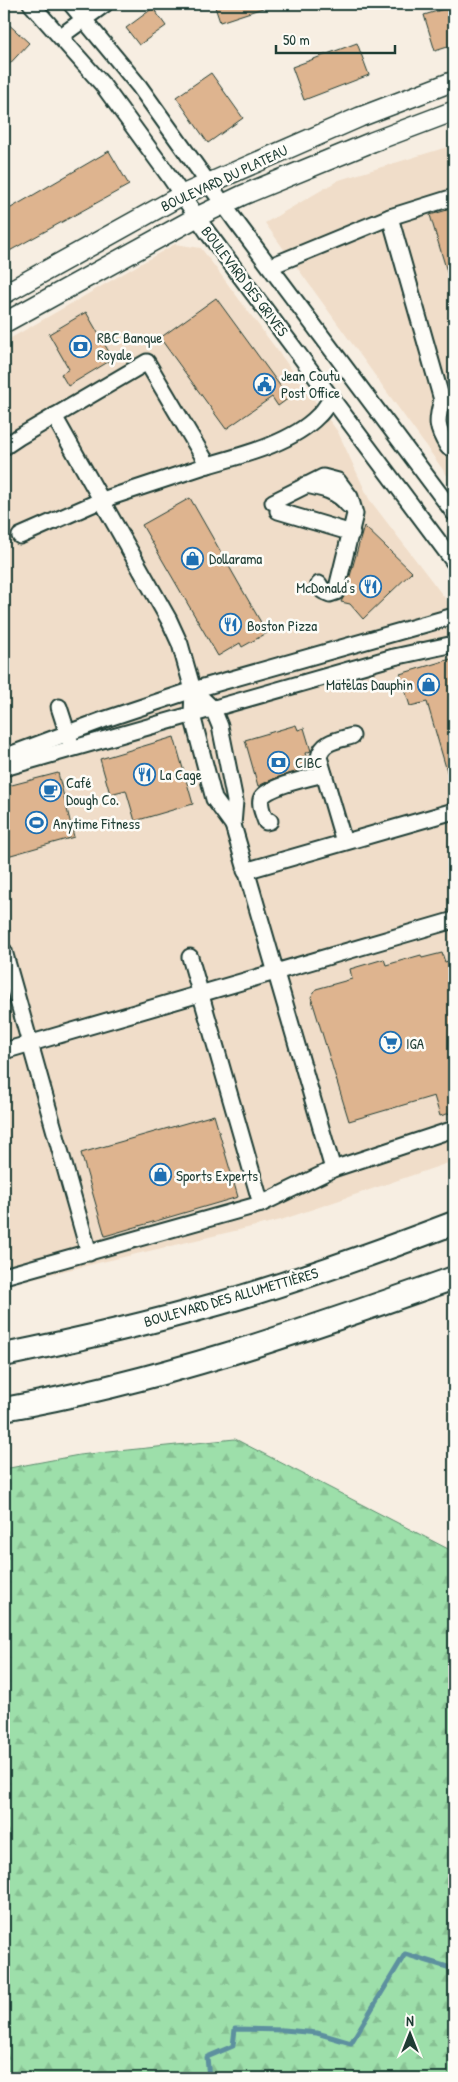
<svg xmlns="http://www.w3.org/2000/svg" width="458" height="2082" font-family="'Patrick Hand',sans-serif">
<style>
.built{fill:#f0ddc9}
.forest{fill:url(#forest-firs);stroke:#5e8e6f}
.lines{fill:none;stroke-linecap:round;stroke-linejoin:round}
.stream{stroke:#5d909f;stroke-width:5}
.building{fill:#deb48f;stroke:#1f3d34}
.minor-casing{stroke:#1f3d34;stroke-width:19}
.major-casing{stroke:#1f3d34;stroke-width:22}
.highway-casing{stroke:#1f3d34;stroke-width:26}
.minor{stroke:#fdfcf7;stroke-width:15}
.major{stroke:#fdfcf7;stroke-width:19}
.highway{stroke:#fdfcf7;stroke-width:22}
.labels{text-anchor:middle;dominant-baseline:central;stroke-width:5;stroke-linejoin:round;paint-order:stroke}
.street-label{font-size:15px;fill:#1f3d34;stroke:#fdfcf7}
.poi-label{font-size:15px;fill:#1f3d34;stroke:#fdfcf7;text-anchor:start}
</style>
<defs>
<pattern id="forest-firs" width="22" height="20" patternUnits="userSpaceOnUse" patternTransform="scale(1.25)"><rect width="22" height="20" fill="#9ddfaa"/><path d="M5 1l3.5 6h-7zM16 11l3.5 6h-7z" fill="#87c093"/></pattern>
</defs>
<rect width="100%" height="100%" fill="#f7eee2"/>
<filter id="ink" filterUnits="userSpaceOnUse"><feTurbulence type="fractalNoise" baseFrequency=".02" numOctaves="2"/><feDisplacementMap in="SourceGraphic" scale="10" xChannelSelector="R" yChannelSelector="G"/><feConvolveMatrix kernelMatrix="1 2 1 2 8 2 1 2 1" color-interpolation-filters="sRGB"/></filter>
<g filter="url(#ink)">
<g class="built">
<polygon points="454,145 454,485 265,223 339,180"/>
<polygon points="175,244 201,248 338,432 369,499 454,610 454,1161 281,1220 4,1285 4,342"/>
</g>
<polygon class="forest" points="235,1439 454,1552 454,2078 4,2078 4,1469 79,1455"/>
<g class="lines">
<polyline class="stream" points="209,2078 207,2057 233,2046 235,2029 284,2030 317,2033 351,2043 405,1954 454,1969"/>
</g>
<g class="building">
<polygon points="214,4 269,4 269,6 220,22"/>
<polygon points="454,6 454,45 435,51 424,15"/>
<polygon points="153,8 166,26 139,45 126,28"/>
<polygon points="4,20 29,43 4,70"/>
<polygon points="357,43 369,75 304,100 292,67"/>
<polygon points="211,73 243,118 208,143 176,97"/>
<polygon points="109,151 129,185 4,254 4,212"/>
<polygon points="454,208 454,284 451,285 430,215"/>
<polygon points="216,298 289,398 278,406 272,397 226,429 160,338"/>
<polygon points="86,312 113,359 68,386 61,374 69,369 49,334"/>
<polygon points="190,498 267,633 242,647 240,643 218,656 142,525"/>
<polygon points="364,526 412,572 363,619 350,604 341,602 345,594"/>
<polygon points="454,658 454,784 451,785 427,702 410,706 400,674"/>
<polygon points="296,725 298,730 304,728 311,751 305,753 309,768 276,778 258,786 245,740"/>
<polygon points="174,737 193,804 135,821 126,790 110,794 100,759"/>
<polygon points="58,773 74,837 4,857 4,787"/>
<polygon points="442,953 445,962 454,959 454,1112 440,1116 434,1096 349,1121 311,997 316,989 352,979 350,969 384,959 386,965 421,955 422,958"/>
<polygon points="214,1115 238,1197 105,1236 81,1153"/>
</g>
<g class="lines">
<defs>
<g id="minor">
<polyline points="31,4 102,84 169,176 208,233 454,562"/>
<polyline points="71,4 139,86 234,219 454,513"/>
<polyline points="61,36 105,4"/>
<path d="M390,217l52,183c-6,21 -6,28 6,47"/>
<polyline points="271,266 390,217 454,197"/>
<polyline points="54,416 169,620 180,644 193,690 192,715 214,799 233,825"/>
<path d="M4,447l15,-10 128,-75 61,103c35,-10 84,-22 110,-49 6,-5 10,-13 14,-19"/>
<path d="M305,485c17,3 32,6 43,20"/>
<polyline points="273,502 323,477 338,481 350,497 355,514 336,592 330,594 323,591 319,584"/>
<polyline points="278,511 352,533"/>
<polyline points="20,536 102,500 208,465"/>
<polyline points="193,690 213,709 220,726 235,801 233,825 333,1169"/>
<polyline points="59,707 70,741"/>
<polyline points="4,757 103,720 193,690 454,616"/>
<polyline points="4,768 394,657 454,644"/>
<path d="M270,821l-4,1c-2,-6 -7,-16 -5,-23 3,-12 51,-22 63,-25"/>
<path d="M344,842l-25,-85c3,-16 20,-17 33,-21"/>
<polyline points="245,871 454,811"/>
<polyline points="4,951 89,1253"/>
<polyline points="4,1051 454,920"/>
<polyline points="261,1204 333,1169 454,1129"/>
<polyline points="4,1276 261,1204 190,957"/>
</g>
<g id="major">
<polyline points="4,294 182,195 360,117 454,81"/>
<polyline points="4,323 197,217 243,195 372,142 454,111"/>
</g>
<g id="highway">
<path d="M4,1355c73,-15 146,-32 217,-52 79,-23 157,-51 233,-80"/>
<path d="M4,1409c155,-27 302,-79 450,-131"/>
</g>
</defs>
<use href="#minor" class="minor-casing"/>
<use href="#major" class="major-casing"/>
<use href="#highway" class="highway-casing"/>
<use href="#minor" class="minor"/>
<use href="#major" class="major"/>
<use href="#highway" class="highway"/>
</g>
</g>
<defs>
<symbol id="bank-ring" viewBox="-11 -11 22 22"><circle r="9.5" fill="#fdfcf7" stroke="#1f6fb2" stroke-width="1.5"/><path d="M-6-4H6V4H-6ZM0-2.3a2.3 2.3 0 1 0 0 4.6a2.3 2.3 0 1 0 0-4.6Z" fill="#1f6fb2"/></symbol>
<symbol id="civic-ring" viewBox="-11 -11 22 22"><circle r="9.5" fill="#fdfcf7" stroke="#1f6fb2" stroke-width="1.5"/><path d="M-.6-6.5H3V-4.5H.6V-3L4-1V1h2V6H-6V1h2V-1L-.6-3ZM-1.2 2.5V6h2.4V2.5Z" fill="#1f6fb2"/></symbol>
<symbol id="shop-ring" viewBox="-11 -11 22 22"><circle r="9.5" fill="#fdfcf7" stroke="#1f6fb2" stroke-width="1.5"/><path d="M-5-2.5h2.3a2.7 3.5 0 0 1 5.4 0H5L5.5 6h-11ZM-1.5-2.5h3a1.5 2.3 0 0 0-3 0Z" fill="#1f6fb2"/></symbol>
<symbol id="restaurant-ring" viewBox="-11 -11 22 22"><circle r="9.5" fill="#fdfcf7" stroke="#1f6fb2" stroke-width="1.5"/><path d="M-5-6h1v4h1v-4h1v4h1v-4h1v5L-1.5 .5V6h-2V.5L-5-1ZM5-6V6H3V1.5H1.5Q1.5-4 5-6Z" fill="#1f6fb2"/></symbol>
<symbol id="cafe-ring" viewBox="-11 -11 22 22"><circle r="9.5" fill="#fdfcf7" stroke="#1f6fb2" stroke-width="1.5"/><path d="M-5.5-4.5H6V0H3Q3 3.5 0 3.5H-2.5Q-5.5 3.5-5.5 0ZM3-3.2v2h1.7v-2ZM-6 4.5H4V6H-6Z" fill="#1f6fb2"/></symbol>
<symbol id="stadium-ring" viewBox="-11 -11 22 22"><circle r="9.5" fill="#fdfcf7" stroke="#1f6fb2" stroke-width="1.5"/><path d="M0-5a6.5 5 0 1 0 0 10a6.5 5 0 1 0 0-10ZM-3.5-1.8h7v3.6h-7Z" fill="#1f6fb2"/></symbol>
<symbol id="supermarket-ring" viewBox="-11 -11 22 22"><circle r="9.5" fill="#fdfcf7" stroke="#1f6fb2" stroke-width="1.5"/><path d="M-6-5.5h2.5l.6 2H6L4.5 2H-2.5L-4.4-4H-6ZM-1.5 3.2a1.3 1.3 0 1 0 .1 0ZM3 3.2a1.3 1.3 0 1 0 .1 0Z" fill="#1f6fb2"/></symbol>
</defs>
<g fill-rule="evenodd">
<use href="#bank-ring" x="68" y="334" width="25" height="25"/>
<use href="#civic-ring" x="252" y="372" width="25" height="25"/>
<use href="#shop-ring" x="180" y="546" width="25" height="25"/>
<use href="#restaurant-ring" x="358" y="574" width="25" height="25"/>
<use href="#restaurant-ring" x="218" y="612" width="25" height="25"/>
<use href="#shop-ring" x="416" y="672" width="25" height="25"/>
<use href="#bank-ring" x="266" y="750" width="25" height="25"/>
<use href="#restaurant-ring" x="132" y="762" width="25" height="25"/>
<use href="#cafe-ring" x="38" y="778" width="25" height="25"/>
<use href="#stadium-ring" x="24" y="810" width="25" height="25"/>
<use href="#supermarket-ring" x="378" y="1030" width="25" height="25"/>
<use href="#shop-ring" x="148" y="1162" width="25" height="25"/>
</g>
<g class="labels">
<g class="street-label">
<text transform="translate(224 178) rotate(-25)">BOULEVARD DU PLATEAU</text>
<text transform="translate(245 281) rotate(53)">BOULEVARD DES GRIVES</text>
<text transform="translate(231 1297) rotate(-16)">BOULEVARD DES ALLUMETTIÈRES</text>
</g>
<g class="poi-label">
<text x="97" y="337">RBC Banque<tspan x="97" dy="17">Royale</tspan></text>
<text x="281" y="375">Jean Coutu<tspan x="281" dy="17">Post Office</tspan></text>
<text x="209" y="558">Dollarama</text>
<text x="355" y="587" text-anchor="end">McDonald's</text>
<text x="247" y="625">Boston Pizza</text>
<text x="413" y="684" text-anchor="end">Matelas Dauphin</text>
<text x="295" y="762">CIBC</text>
<text x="160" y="774">La Cage</text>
<text x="66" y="782">Café<tspan x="66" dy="17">Dough Co.</tspan></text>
<text x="53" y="823">Anytime Fitness</text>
<text x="406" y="1043">IGA</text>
<text x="176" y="1175">Sports Experts</text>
</g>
</g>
<rect width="458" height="2082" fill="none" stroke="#fdfcf7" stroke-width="20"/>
<rect x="10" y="10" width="438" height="2062" fill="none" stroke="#1f3d34" stroke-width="2" filter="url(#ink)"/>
<g transform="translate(410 2034)" stroke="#fdfcf7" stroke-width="4" paint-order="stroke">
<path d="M0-4L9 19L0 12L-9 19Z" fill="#1f3d34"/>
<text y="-8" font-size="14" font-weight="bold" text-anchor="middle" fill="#1f3d34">N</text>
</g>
<path d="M276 45v8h119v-8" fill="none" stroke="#1f3d34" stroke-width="2.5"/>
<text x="283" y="45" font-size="15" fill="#1f3d34" stroke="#fdfcf7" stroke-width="4" paint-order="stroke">50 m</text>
</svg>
